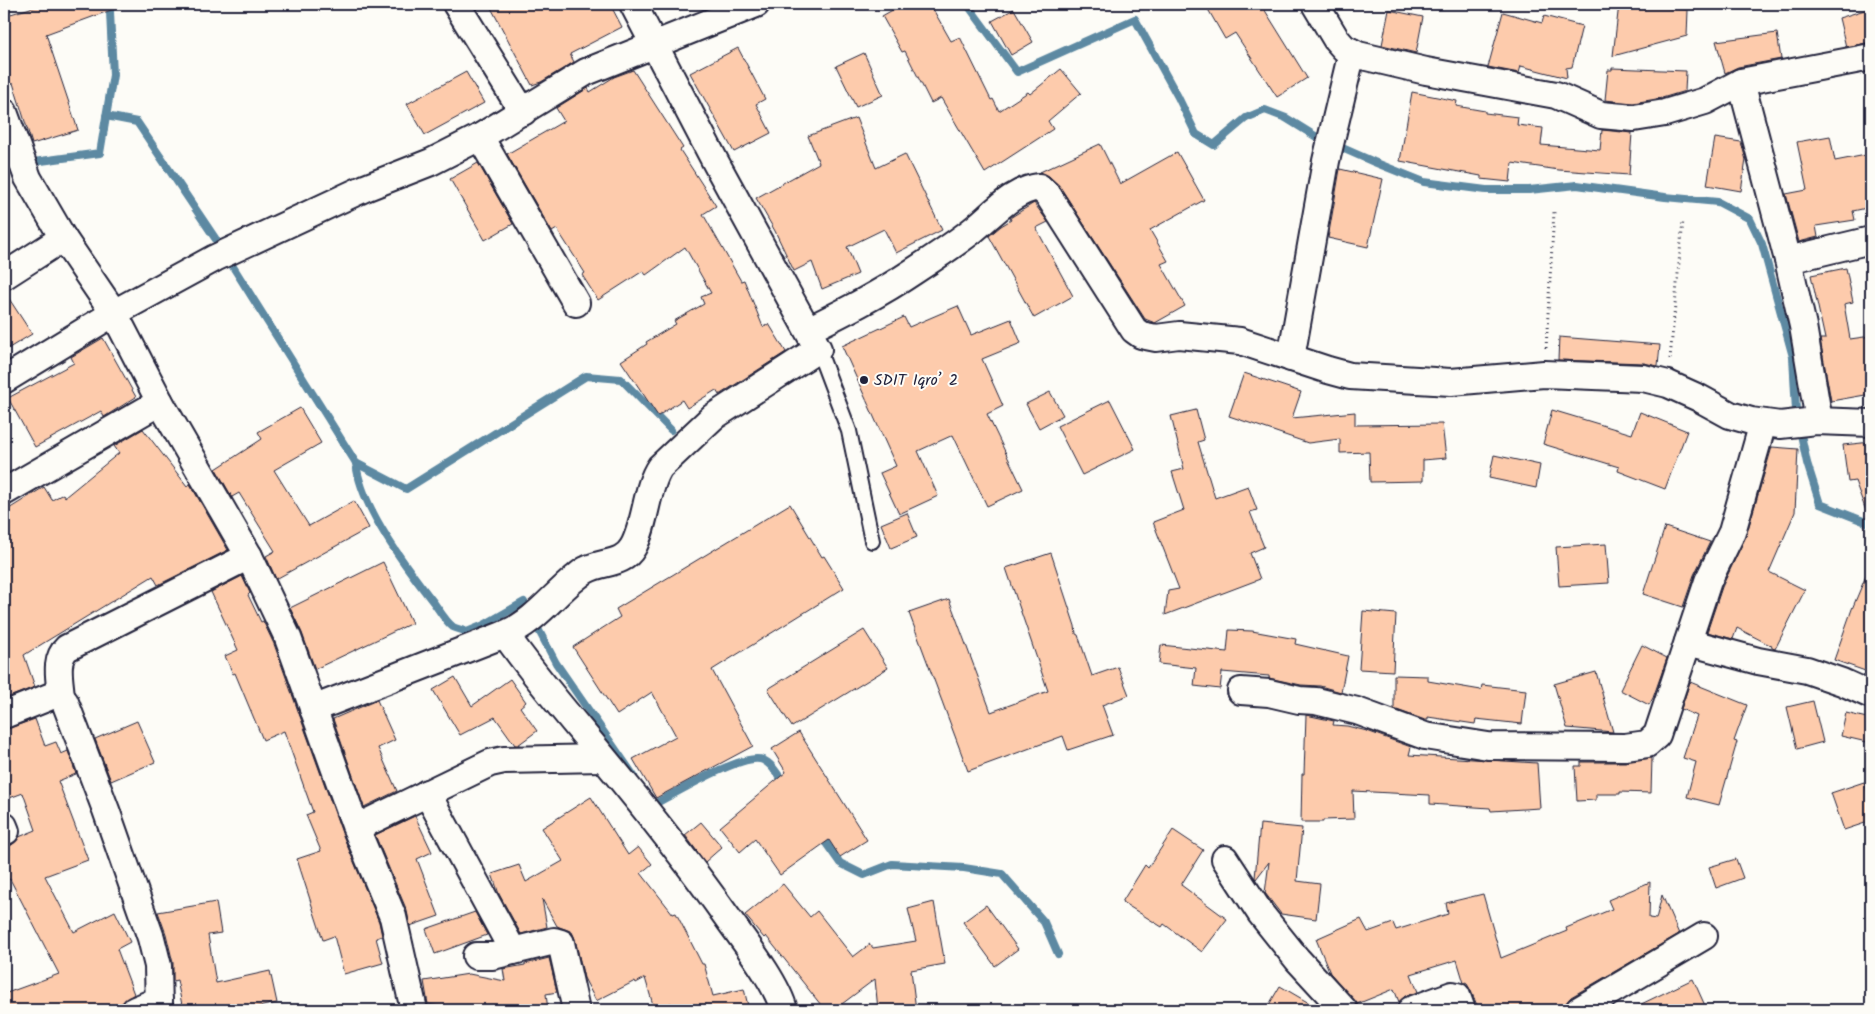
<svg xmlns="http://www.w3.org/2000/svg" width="1875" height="1014" font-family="Kalam,sans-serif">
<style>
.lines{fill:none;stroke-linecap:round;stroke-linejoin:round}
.stream{stroke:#5d89a2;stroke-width:8}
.building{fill:#fdcbac;stroke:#22223b}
.lane-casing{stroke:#22223b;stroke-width:18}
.street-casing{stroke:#22223b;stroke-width:30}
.path{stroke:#22223b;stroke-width:3;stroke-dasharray:1 4;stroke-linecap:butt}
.lane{stroke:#fdfcf7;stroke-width:14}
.street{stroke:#fdfcf7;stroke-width:26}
.poi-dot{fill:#22223b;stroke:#fdfcf7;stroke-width:2}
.labels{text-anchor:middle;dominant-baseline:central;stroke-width:4;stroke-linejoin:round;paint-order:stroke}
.poi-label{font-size:16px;fill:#22223b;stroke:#fdfcf7;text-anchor:start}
</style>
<rect width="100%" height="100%" fill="#fdfcf7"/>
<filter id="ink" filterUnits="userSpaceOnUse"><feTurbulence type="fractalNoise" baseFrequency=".02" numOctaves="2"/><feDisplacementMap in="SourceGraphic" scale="10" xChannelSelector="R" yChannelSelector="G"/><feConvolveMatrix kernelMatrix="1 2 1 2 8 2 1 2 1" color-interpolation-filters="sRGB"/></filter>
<g filter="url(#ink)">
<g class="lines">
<g class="stream">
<polyline points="967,4 1017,72 1135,19 1178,97 1196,134 1214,145 1246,118 1265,110 1286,118 1315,136 1374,162 1424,182 1486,190 1529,190 1577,185 1665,197 1718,202 1750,219 1762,244 1793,357 1796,411 1807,463 1820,504 1871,524"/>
<path d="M106,116l31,6 78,116 141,225c5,45 50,104 78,140 5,7 12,19 19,24 4,2 10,3 14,5l17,-7 40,-23 32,61 78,113"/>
<polyline points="4,166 100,153 113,75 110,12 111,4"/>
<polyline points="356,463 406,489 586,376 621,379 671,430"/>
<path d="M649,803l2,3c20,-10 93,-55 112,-46 10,4 16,17 23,26"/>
<polyline points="821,836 840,863 864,875 892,864 964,868 1002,874 1044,922 1058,954"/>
</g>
</g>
<g class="building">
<polygon points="44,4 122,4 122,6 46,34 78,130 32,144 13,83 4,86 4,16"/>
<polygon points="489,4 610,4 622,27 570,54 574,62 541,82 532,85"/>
<polygon points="903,4 930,4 951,41 960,37 991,100 993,99 999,111 1028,92 1030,94 1061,69 1081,93 1048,121 1053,129 985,173 941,98 931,103 905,51 902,52 882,16"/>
<polygon points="1205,4 1261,4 1307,78 1277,97 1235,33 1225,39"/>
<polygon points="1619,4 1636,4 1688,10 1687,36 1613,56"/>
<polygon points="1871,8 1871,42 1846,47 1839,18"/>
<polygon points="1014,9 1033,42 1011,55 992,21"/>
<polygon points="1389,10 1423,17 1416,53 1382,45"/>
<polygon points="1503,12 1542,23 1544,16 1582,26 1572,67 1566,68 1567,78 1521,66 1519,73 1488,67"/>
<polygon points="1777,33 1781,59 1738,67 1725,73 1716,41"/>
<polygon points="738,48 765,99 756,104 771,133 734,152 690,73"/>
<polygon points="864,53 883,95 856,107 836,66"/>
<polygon points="1612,68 1686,71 1685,91 1662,98 1633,103 1605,100 1608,70 1612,70"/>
<polygon points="633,70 683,148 680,150 716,206 703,214 741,281 744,280 763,327 769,324 786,352 719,395 716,390 687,408 682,400 658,416 621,361 647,344 646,342 676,324 674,321 704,304 701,297 711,293 685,247 646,275 643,271 598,300 582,275 585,273 557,229 552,232 507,154 564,121 556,108 588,88 590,92 614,77"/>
<polygon points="466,72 484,103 425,135 407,104"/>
<polygon points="1412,92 1457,101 1456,106 1485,111 1485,113 1518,117 1517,125 1543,128 1541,145 1600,150 1602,130 1632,133 1629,175 1559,170 1512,163 1510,182 1481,179 1481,176 1400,161"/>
<polygon points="856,118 876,168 905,154 942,230 896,253 884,229 847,247 858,274 822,289 812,262 794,271 775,231 756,198 819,163 808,136"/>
<polygon points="1830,136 1835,161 1871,154 1871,207 1853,211 1855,220 1816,226 1818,237 1799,242 1786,194 1807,190 1797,142"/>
<polygon points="1715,138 1741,142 1746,160 1741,191 1707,185"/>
<polygon points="1100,144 1120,184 1177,152 1204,200 1150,230 1168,261 1161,264 1185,306 1155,323 1145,319 1060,187 1049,176 1040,172"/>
<polygon points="478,163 513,224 485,240 450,179"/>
<polygon points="1340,169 1383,179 1368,247 1328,238"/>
<polygon points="1034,203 1048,222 1036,228 1073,296 1034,318 989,236 1001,226 1011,220 1010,218 1013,216"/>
<polygon points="1846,268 1853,302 1844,304 1850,339 1871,336 1871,394 1831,401 1820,339 1825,339 1811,275"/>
<polygon points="4,291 32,334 4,351"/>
<polygon points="958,306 971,335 1011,319 1021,343 982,359 1003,406 987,414 1023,489 987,506 953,435 918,451 938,496 899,514 880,473 896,466 842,346 904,317 909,327"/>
<polygon points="1559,337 1660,345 1658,366 1644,363 1558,360"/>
<polygon points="103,338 136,397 104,417 101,411 35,447 8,398 74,363 71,357"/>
<polygon points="1244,373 1301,392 1292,418 1355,412 1355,425 1442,424 1446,458 1423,460 1423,481 1370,482 1369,452 1340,453 1340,439 1308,443 1229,416"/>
<polygon points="1050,392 1063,415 1039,428 1026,404"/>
<polygon points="1110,400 1135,449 1082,475 1057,426"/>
<polygon points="300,408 321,443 274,470 309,526 354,501 369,528 276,579 266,556 275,551 239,493 232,497 216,469 262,439 258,432"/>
<polygon points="1196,410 1204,440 1198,442 1215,498 1248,486 1257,510 1250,512 1264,547 1250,553 1260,579 1165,615 1168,591 1179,589 1153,522 1184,510 1172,472 1184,469 1171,416"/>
<polygon points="1552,410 1632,434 1640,412 1687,431 1665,489 1618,471 1619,467 1543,444"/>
<polygon points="143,429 187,486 190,484 228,550 158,585 153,576 24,655 35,687 4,699 4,512 44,487 52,500 63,494 65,497 119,453 114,446"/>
<polygon points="1871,442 1871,519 1869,519 1855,481 1848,482 1843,445"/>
<polygon points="1772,447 1798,449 1795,512 1769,572 1805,590 1775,649 1772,648 1771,644 1770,645 1737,628 1733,639 1707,632 1722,587 1746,536"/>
<polygon points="1494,455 1540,465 1536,488 1489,478"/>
<polygon points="790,504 822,557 824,556 844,588 712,670 753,746 656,798 633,759 676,736 652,692 617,715 573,647 620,617 616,609"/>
<polygon points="907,513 917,537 891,548 881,524"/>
<polygon points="1665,527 1710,542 1694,575 1683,607 1643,594"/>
<polygon points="1606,544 1609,583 1559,586 1556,547"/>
<polygon points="1051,553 1075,626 1076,634 1078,635 1092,676 1118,667 1129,695 1102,705 1113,735 1068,750 1063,736 968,771 909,613 949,599 991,712 1048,691 1006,568"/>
<polygon points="383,562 412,623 315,669 302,633 290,608"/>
<polygon points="1871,564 1871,673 1834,660 1852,609"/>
<polygon points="242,576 250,593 248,595 261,622 263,621 274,644 342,833 379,922 382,936 376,938 383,963 344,974 334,936 323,940 297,859 321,851 306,815 313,812 284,731 263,740 235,673 233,674 225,656 238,650 211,592"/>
<polygon points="1363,611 1396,614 1393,671 1359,669"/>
<polygon points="864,630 888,668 792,727 768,689"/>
<polygon points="1229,630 1252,631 1296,639 1295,644 1348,656 1341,692 1320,686 1301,685 1269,678 1269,676 1222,672 1220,689 1194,686 1196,668 1159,664 1161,645 1227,652"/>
<polygon points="1642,645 1667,658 1653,698 1649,705 1620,690"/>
<polygon points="1596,672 1613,732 1567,728 1554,684"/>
<polygon points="1394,675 1428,676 1428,681 1481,690 1482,685 1526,690 1522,724 1476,719 1475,724 1428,717 1428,720 1425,720 1394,709"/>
<polygon points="455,677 472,706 510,679 526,702 520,707 537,731 518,745 515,745 495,717 460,735 433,690"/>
<polygon points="1690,682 1747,705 1734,741 1737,742 1719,805 1687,797 1696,762 1683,758 1697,716 1681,709"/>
<polygon points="377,700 395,740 378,748 397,791 364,807 333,719"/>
<polygon points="1813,701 1823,742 1797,749 1787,707"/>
<polygon points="1846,713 1871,719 1871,743 1841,736"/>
<polygon points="1306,715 1334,721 1333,725 1347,726 1367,731 1411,747 1409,755 1537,763 1540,808 1491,811 1490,808 1430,804 1430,795 1353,791 1354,819 1323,820 1323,822 1301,822 1302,774 1304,774"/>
<polygon points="35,719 45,746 56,742 61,754 68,751 76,774 58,781 88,860 45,876 74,932 115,911 130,942 117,949 134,994 122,1003 102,1010 4,1010 4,994 59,974 10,879 4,882 4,846 12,845 19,837 36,830 23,793 4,800 4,730"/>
<polygon points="137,721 155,762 111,781 95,739"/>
<polygon points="799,732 867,840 840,857 829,840 780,875 755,839 740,852 720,827 786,772 772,749"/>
<polygon points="1652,758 1651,793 1620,792 1620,794 1596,794 1596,800 1577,801 1575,766 1581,766 1581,762 1625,762"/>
<polygon points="1864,782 1871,803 1871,821 1844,830 1831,793"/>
<polygon points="591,797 628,855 638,847 652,864 641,873 673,914 676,913 702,964 704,964 713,996 744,989 749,1010 673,1010 671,1003 654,1008 645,978 636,983 635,981 596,1001 584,978 575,939 572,932 557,926 542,899 547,927 521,934 499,894 492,874 519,865 526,882 563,861 542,828"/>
<polygon points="415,816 432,852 417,859 439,916 410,926 407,911 375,835"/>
<polygon points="701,822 722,847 705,862 685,835"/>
<polygon points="1260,824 1302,828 1297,881 1320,884 1316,919 1281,914 1265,893 1269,862 1256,879 1255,878"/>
<polygon points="1173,830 1203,850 1181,885 1227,919 1202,952 1164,924 1162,927 1122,902 1145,865 1148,868"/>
<polygon points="1736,859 1743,878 1716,888 1709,867"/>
<polygon points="1650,882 1649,918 1656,919 1662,895 1679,934 1571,997 1566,1003 1564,1010 1479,1010 1471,991 1466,982 1464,983 1457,960 1411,974 1418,992 1405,996 1399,1002 1394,989 1357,1004 1330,973 1316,939 1361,919 1368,932 1393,923 1396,930 1448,914 1446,903 1483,894 1501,958 1567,931 1566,928 1612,909 1608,900"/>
<polygon points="783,884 810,917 817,911 853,957 870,944 873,948 916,941 908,909 934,902 945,964 911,970 916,1010 878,1010 875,979 834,1010 825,1010 766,936 764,938 745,915"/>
<polygon points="216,902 221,933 208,935 216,983 270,971 277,1003 243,1010 183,1010 177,980 173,981 173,963 166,934 158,912"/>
<polygon points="986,905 1018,949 995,966 963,922"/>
<polygon points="475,912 487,935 435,954 426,929"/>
<polygon points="549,958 557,992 546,994 548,1010 463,1010 428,1004 424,981 469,974 505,981 503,969 525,965 525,964"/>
<polygon points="1693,979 1707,1010 1629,1010"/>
<polygon points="1280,986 1321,1010 1266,1010"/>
</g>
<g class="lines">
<defs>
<polyline id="lane" points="818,349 849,431 872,541"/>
<g id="street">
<polyline points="456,4 523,112"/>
<path d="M633,4l83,159 102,186 -105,68 -53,50c-14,20 -14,57 -27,80 -10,18 -30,14 -47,23 -4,2 -8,6 -12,9 -22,18 -41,44 -69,55 30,43 64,82 97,122 43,52 86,106 125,161 17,24 50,66 57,93"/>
<polyline points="1315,4 1336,39 1344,48 1358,55 1426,71 1556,95 1601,115 1634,118 1665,113 1705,101 1741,82 1788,260 1803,326 1819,421"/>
<polyline points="1741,82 1871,57"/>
<polyline points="4,112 28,178 63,238 114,313 160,402 249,556 288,638 356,828 393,917 414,1010"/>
<polyline points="480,137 576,303"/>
<polyline points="1788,260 1871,240"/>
<polyline points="4,276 63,238"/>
<path d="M808,330c36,-18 72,-36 106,-59 20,-13 40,-26 59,-41 20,-16 40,-40 66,-43l9,8 86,135 7,5 15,3 23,-3 61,6 88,29 22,6 101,6 93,-8 99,4 25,6 31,14 31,17 21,6 29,4 36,-4 55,2"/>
<polyline points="1291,358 1326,161 1352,52"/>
<polyline points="4,380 114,313 215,258 365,188 431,162 480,137 586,72 756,4"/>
<polyline points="4,492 160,402"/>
<polyline points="1688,642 1758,661 1807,670 1842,682 1871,695"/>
<polyline points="1241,691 1269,693 1299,700 1316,701 1357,711 1425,736 1488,746 1625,747 1647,744 1657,735 1708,581 1732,532 1763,423"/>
<path d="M61,697c-1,-17 -7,-37 6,-49l182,-92"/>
<polyline points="313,709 505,634"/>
<polyline points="4,715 54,695 59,695 65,702 106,810 151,938 158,966 159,1010"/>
<polyline points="427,793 513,951 554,941 561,943 576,1010"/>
<polyline points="4,826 6,831"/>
<polyline points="356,828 490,763 504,760 603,758"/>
<polyline points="1225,859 1261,914 1297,959 1344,1010"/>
<polyline points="476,956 493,956 513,951"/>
<polyline points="135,1010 159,1000"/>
<polyline points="1411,1010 1452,995 1457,996 1462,1010"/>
<polyline points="1579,1010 1704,936"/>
</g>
</defs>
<use href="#lane" class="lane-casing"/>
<use href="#street" class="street-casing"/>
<g class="path">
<polyline points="1546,348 1554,212"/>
<polyline points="1670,359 1683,220"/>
</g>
<use href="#lane" class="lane"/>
<use href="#street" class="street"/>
</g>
</g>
<circle class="poi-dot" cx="864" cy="380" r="5"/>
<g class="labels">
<g class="poi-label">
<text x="874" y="380">SDIT Iqro’ 2</text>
</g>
</g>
<rect width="1875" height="1014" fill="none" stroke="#fdfcf7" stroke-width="20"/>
<rect x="10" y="10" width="1855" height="994" fill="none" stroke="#22223b" stroke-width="2" filter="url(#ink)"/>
</svg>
